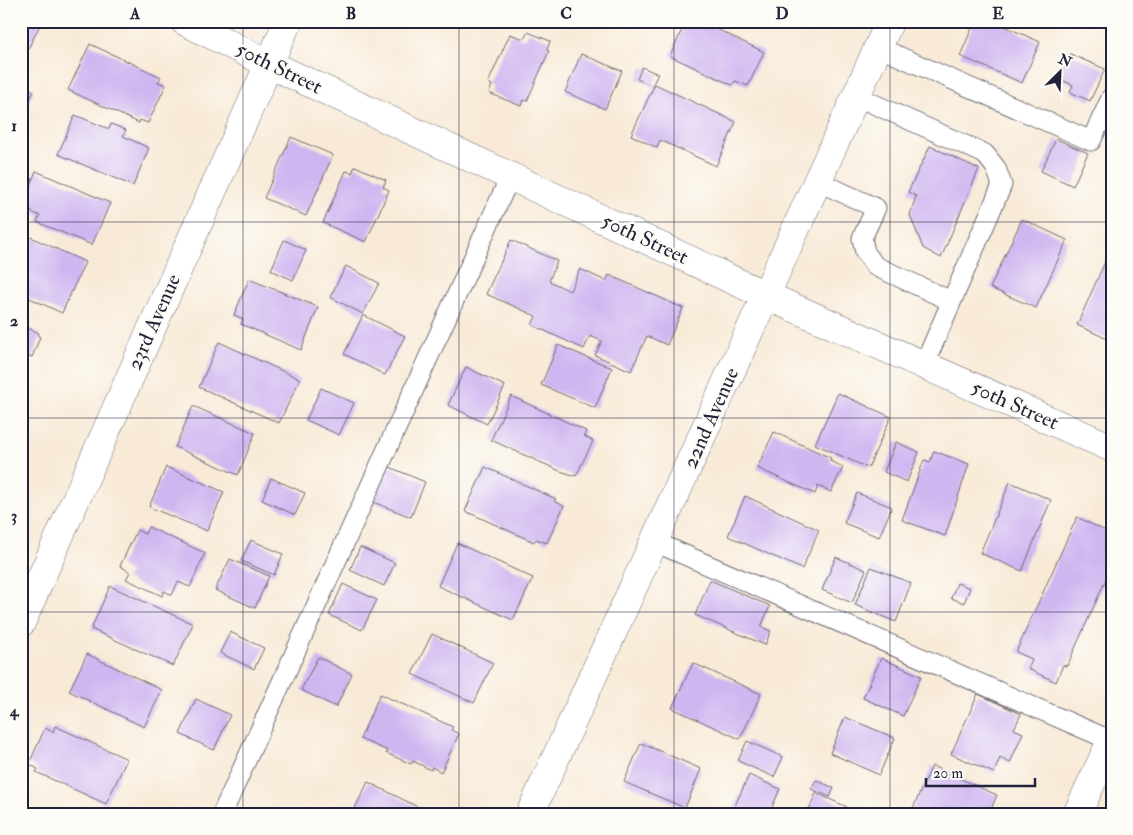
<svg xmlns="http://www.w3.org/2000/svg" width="1133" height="835" font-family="'IM FELL Double Pica',serif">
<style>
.building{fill:#cfb6f1}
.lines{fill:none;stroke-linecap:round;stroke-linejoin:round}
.lane-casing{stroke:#6d6872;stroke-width:21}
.street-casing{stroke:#6d6872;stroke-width:29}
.secondary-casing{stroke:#6d6872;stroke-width:29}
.lane{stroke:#fff;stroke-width:19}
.street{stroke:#fff;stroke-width:28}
.secondary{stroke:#fff;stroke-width:28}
.grid{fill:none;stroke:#22223b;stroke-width:1;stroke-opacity:0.55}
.labels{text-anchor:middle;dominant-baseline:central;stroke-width:5;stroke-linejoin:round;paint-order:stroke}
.street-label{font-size:21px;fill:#22223b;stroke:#fdfcf7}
.neatline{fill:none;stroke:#22223b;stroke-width:2}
.grid-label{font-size:16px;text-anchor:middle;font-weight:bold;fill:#22223b}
</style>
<rect width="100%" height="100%" fill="#fdfcf7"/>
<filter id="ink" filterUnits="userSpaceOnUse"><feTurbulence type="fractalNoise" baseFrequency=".02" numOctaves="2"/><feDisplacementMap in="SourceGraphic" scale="10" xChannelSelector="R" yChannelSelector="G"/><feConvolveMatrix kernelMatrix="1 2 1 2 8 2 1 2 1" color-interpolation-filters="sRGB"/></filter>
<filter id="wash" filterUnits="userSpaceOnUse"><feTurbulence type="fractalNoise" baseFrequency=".0096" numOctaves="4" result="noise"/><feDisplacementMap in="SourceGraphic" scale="20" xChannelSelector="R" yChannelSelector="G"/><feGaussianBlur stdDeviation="1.12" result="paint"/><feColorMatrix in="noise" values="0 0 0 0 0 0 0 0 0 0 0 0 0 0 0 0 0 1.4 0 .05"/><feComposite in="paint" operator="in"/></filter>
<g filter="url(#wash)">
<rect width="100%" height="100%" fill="#f8ead7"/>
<g id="blocks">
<g class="building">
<polygon points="21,21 33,21 40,25 24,57 21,55"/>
<polygon points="686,21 700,21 764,52 748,86 735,81 732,85 670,56"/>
<polygon points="975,21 993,21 1040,42 1022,83 960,56"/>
<polygon points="528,32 550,41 547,50 549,51 527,101 523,100 521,106 489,93 492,85 488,83 510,34 524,39"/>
<polygon points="90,44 161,77 158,82 166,85 148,123 140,120 139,123 68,90"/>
<polygon points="581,54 622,71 605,109 565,92"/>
<polygon points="1070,54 1105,69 1090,101 1070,92 1073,85 1059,79"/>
<polygon points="642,67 658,74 652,86 637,79"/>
<polygon points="21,84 34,91 28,103 21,100"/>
<polygon points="655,84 736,122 716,166 660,140 657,148 631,135"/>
<polygon points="75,115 109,129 111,124 126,130 123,136 149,148 133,186 58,154"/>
<polygon points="291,137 333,155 306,216 264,198"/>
<polygon points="1056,139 1088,153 1073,186 1041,171"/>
<polygon points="930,146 979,169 941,258 923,248 910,215 916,196 908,192"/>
<polygon points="355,166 386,180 383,187 389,190 366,242 323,223 346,171 352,173"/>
<polygon points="36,171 110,203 92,245 37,222 40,216 21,207"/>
<polygon points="1022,219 1067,240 1036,308 990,288"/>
<polygon points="24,234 85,262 62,313 21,294 21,240"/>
<polygon points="284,240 306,250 293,280 271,270"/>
<polygon points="511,240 557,261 549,281 570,291 580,269 606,281 609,275 683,308 667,345 647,336 631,371 595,355 602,341 590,336 584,349 532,325 536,316 486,294"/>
<polygon points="1112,246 1112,341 1077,325"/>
<polygon points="346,266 379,283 363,314 330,297"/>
<polygon points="249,279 318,307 301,350 241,324 243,319 234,315"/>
<polygon points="363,315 405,336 385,375 344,354"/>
<polygon points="21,325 39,333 38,336 40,337 32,357 29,356 21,374"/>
<polygon points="219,342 300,379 279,423 199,387"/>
<polygon points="558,345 612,368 595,408 541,385"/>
<polygon points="466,367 505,386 487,424 448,405"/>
<polygon points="321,388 354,403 339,435 306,420"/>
<polygon points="838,393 891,417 868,468 815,444"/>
<polygon points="511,396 586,431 584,436 593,441 576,476 560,471 491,440"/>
<polygon points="193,406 255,433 238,475 175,447"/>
<polygon points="774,432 831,458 830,461 843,467 831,492 818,486 815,494 757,468"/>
<polygon points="896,442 919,452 907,482 884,472"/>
<polygon points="934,451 969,464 945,536 902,520 924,460 930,462"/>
<polygon points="387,466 425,482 411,517 373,502"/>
<polygon points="166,467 224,492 207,531 149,507"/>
<polygon points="485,467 556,499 554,501 564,506 547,543 536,539 534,542 465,511"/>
<polygon points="271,478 305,493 295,515 262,500"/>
<polygon points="1010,482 1051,500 1022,571 980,553"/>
<polygon points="857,493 892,507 879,537 844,523"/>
<polygon points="745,496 819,530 802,569 728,536"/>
<polygon points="1077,517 1112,534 1112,566 1067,666 1063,665 1056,682 1028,669 1032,659 1016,652"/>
<polygon points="148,527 205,553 190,587 178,582 172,595 164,591 162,596 126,579 130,572 120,566 137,530 145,534"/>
<polygon points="251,540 283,554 274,575 241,561"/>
<polygon points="457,543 533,578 513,620 438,586"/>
<polygon points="360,547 395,563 384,586 350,570"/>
<polygon points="836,557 866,570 852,603 822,590"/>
<polygon points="230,559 269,576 255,608 215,590"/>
<polygon points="871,567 911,583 896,622 855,605"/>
<polygon points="710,580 770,606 761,627 771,631 765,645 695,615"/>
<polygon points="957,583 970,588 964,603 951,598"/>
<polygon points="343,584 377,600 362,630 329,615"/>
<polygon points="110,586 193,624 173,666 91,629"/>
<polygon points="230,632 264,648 254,669 220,653"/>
<polygon points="432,634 493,663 474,703 412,674"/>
<polygon points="87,654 162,690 144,727 69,691"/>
<polygon points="318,657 352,674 336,707 301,690"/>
<polygon points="881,658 921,676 903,716 863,698"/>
<polygon points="693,663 761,694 740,739 672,708"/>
<polygon points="380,694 453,727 451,730 459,734 441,772 432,767 431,770 413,761 411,764 386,753 388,751 360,739"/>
<polygon points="978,694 1021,714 1014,729 1023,733 1010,763 1000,758 994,773 951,754"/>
<polygon points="196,699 230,715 214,750 180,734"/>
<polygon points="845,717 895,738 879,775 830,753"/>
<polygon points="55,726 127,759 106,804 36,772 38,769 29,764 45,728 53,732"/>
<polygon points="747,741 783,757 774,777 738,761"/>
<polygon points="641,743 701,769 685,808 624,782"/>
<polygon points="932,766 997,795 989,814 925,814 913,808"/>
<polygon points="749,775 780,789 769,814 731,814"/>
<polygon points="816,780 834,788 830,797 811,789"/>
<polygon points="368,782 424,810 422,814 352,814"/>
<polygon points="816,793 847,807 844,814 807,814"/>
</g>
</g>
</g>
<g filter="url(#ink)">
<use href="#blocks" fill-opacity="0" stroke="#6d6872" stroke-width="1"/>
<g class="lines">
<defs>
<g id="lane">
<polyline points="878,47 1091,141 1112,96"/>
<polyline points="856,96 985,154 996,168 1002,185 924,365"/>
<polyline points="817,181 876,208 862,238 865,252 875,266 951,301"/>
<polyline points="655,542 1112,741"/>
<polyline points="222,814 510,177"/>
</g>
<g id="street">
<polyline points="21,623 288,21"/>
<polyline points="1077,814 1112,739"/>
</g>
<g id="secondary">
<polyline points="184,21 269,64 765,295 1112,448"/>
<path d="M530,814c121,-264 240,-529 360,-793"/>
</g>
</defs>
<use href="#lane" class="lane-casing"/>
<use href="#street" class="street-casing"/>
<use href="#secondary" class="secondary-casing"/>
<use href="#lane" class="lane"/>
<use href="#street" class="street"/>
<use href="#secondary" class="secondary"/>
</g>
</g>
<path class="grid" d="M243,21v793M459,21v793M674,21v793M890,21v793M21,222h1091M21,418h1091M21,612h1091"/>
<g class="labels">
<g class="street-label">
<text transform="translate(279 68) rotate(26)">50th Street</text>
<text transform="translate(645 239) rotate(25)">50th Street</text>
<text transform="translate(154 322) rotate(-66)">23rd Avenue</text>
<text transform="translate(1015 405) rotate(24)">50th Street</text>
<text transform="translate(711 418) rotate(-66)">22nd Avenue</text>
</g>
</g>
<rect width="1133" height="835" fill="none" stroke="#fdfcf7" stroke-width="55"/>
<g transform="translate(1060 72) rotate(24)" stroke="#fdfcf7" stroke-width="4" paint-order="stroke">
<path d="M0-4L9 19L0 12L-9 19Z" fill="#22223b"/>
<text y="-8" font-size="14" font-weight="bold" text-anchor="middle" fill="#22223b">N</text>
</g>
<path d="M926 778v8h109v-8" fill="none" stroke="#22223b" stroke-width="2.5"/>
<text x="933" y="778" font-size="15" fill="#22223b" stroke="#fdfcf7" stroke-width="4" paint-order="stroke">20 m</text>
<rect x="28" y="28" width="1078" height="780" class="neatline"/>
<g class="grid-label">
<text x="135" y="19">A</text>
<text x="351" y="19">B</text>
<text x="566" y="19">C</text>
<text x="782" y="19">D</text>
<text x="998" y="19">E</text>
<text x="14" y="131">1</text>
<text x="14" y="326">2</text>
<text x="14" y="521">3</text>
<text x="14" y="716">4</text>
</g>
</svg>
